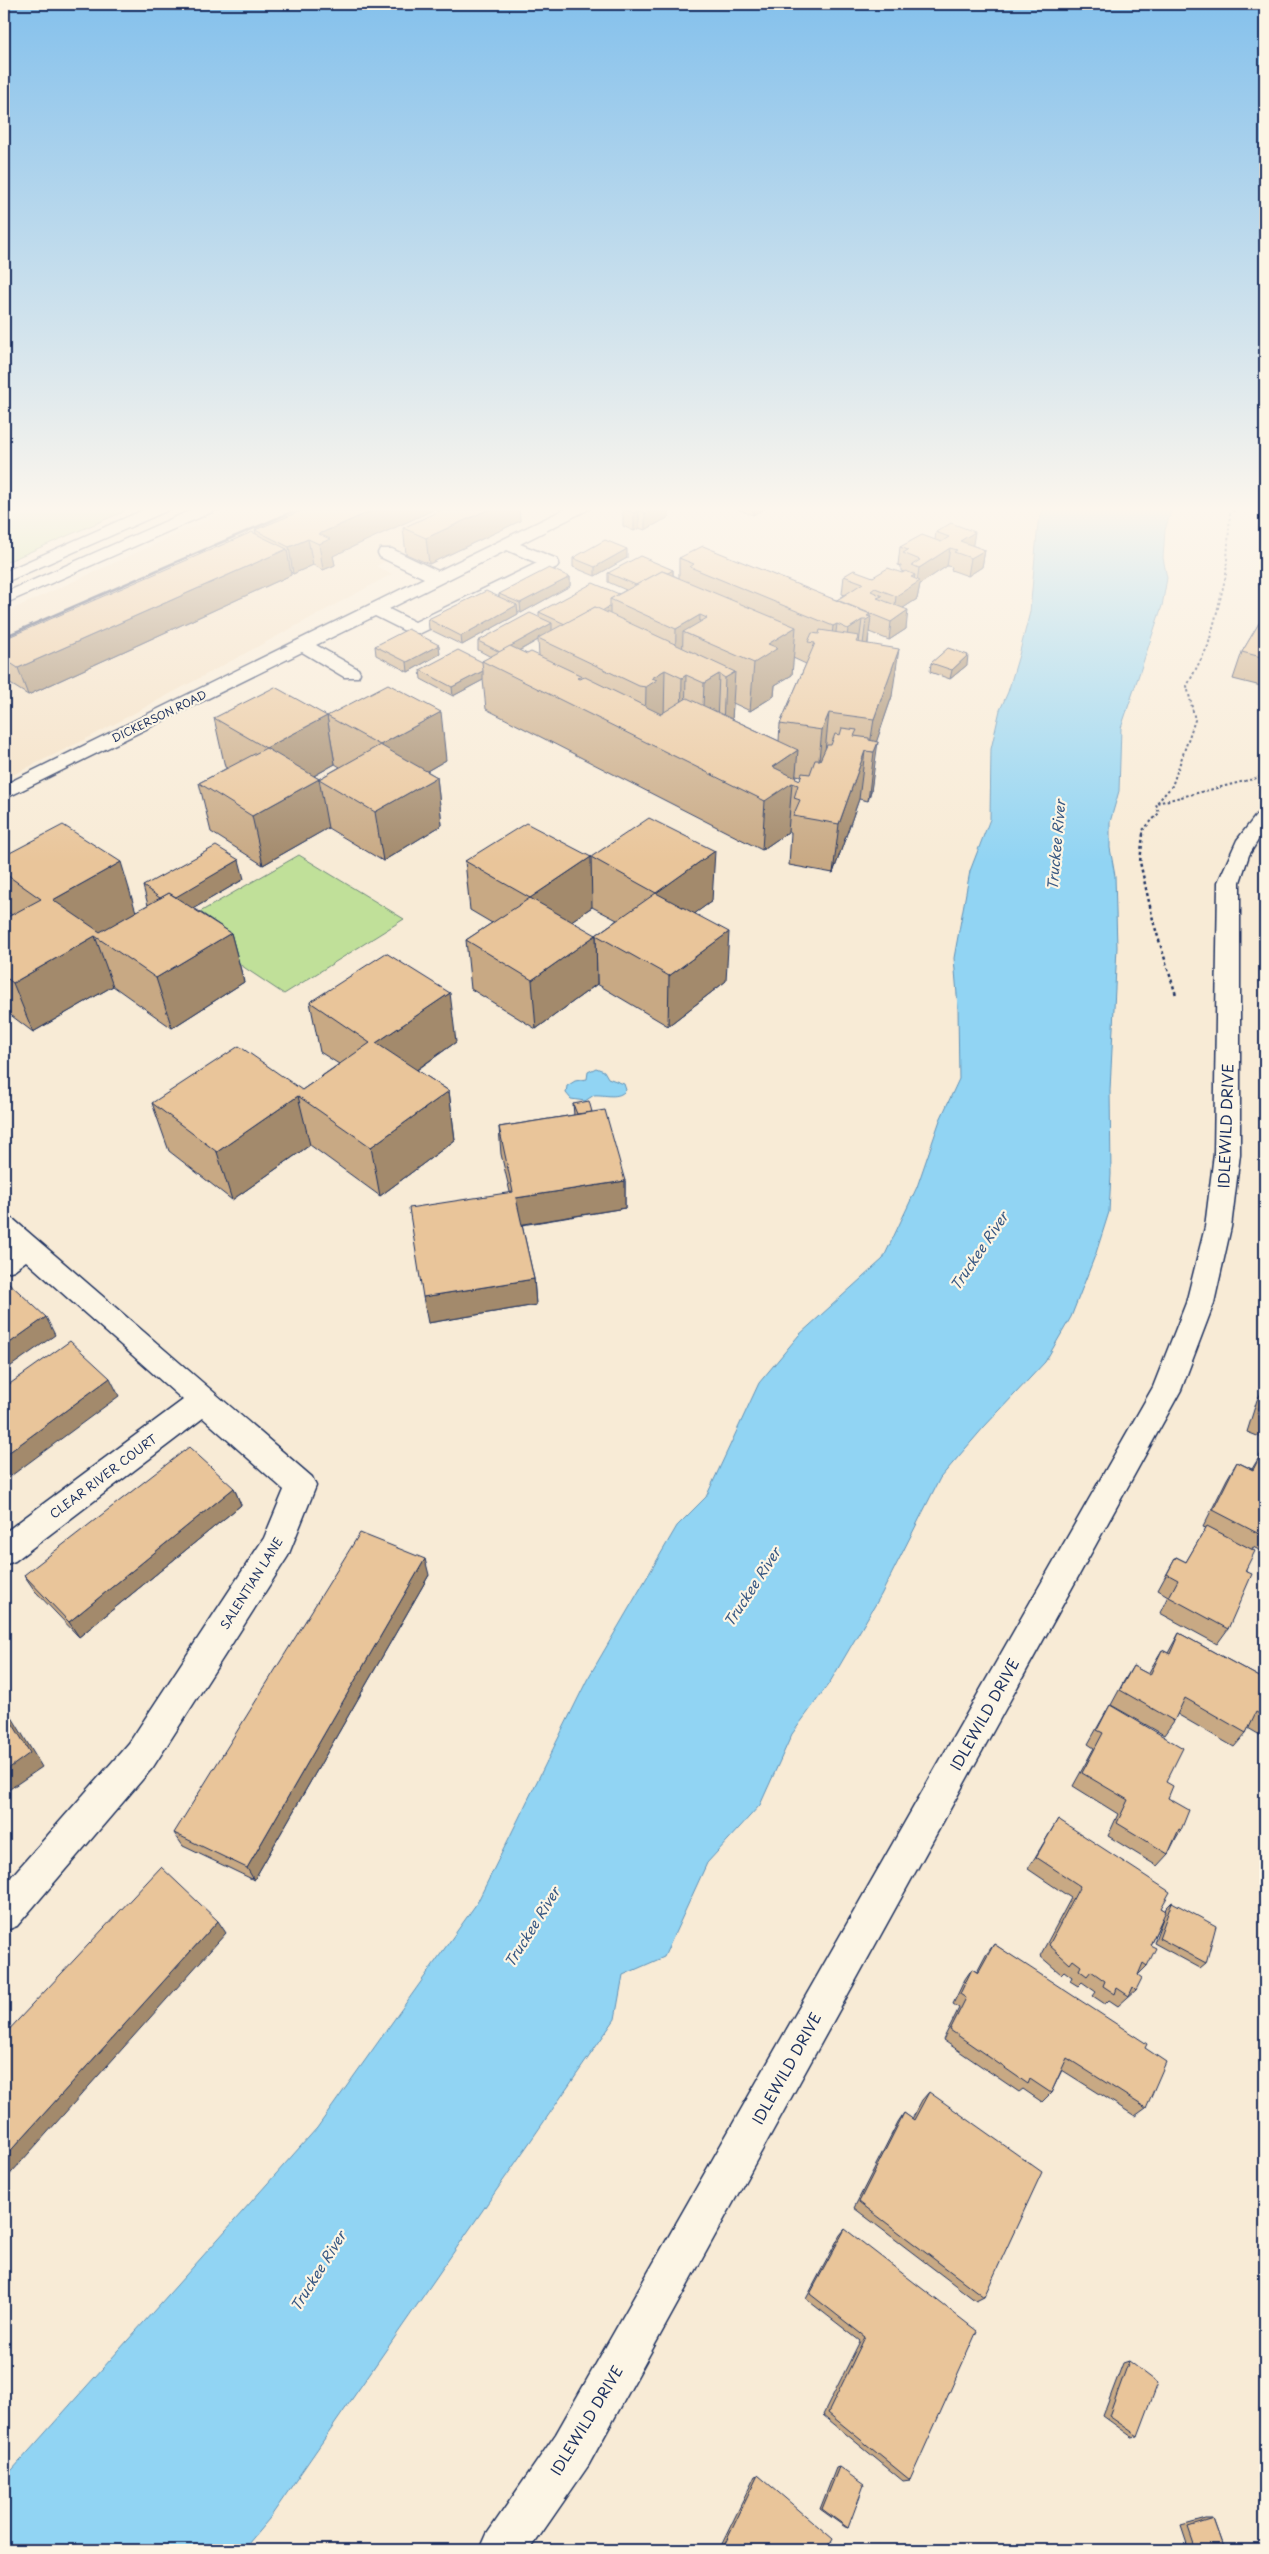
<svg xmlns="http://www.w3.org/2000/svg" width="1269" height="2554" font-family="'Playpen Sans',sans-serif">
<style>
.built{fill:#f4e0c4}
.green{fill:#c0e099;stroke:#6e887c}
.water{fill:#91d4f3;stroke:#6292b7}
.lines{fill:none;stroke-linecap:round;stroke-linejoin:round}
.minor-casing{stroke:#1b2f5e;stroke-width:3}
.major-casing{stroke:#1b2f5e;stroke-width:3}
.path-far1{stroke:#1b2f5e;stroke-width:2;stroke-dasharray:2.5 2.5;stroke-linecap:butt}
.path{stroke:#1b2f5e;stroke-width:2.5;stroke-dasharray:3 3;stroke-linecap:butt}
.minor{fill:#fcf5e5;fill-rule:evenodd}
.major{fill:#fcf5e5;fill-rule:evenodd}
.rail{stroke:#1b2f5e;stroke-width:2.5}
.wall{fill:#c8a984;stroke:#1b2f5e;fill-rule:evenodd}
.shaded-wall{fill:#a38a6c;stroke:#1b2f5e}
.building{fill:#e9c59a;stroke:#1b2f5e}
.labels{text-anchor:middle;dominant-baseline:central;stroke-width:4.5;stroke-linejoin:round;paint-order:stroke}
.far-street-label{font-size:11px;fill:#1b2f5e;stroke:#fcf5e5}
.street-label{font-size:12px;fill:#1b2f5e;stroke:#fcf5e5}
.water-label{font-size:14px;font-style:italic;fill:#385883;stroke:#fcf5e5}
.near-street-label{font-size:15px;fill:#1b2f5e;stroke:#fcf5e5}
</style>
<rect width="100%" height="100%" fill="#f8ebd6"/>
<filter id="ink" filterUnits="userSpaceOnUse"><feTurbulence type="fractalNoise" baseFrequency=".02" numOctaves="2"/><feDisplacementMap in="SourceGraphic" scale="10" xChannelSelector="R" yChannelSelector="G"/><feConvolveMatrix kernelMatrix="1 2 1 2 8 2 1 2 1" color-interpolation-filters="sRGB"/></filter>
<g filter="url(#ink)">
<polygon class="built" points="239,506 507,506 376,566 392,574 90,737 4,779 4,613"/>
<g class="green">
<polygon points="4,506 115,506 125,511 4,563"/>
<polygon points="299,855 404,919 284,994 179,924"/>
</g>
<g class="water">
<polygon points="1045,506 1175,506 1170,514 1165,530 1163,558 1167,578 1162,606 1121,728 1119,791 1110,822 1110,848 1115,876 1117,947 1110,1090 1111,1174 1109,1212 1096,1253 1071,1317 1045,1362 984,1427 940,1478 881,1595 830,1682 792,1734 760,1805 707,1863 664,1957 623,1975 615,2019 269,2519 243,2550 4,2550 4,2479 317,2128 477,1903 587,1680 677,1526 706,1497 759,1383 799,1335 883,1259 917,1187 940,1120 959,1079 958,1007 954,958 970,871 990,819 991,749 1000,710 1008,692 1019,655 1030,612 1038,523"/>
<path d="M596,1068l8,3 4,7 16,6 2,6c-8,10 -21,4 -32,5l-9,6 -14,-2 -5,-6 1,-7 8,-5 12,-2 1,-7z"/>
</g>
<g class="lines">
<defs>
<g id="minor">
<path d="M571,506h20l-2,3 -69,35 37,15 2,4 -2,4 -136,66h-12l-34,-17 -59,29 42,24 2,4 -2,4h-14l-42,-25 -298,147v-14l420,-207 -44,-21 -2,-4 2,-4h12l46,22zM507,550l30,13 -122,59 -26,-13z"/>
<polygon points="1265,811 1265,829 1249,855 1240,882 1240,1154 1231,1227 1214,1303 1181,1390 588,2466 530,2550 480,2550 487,2534 556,2434 1153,1387 1186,1303 1205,1227 1214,1154 1218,882 1237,840 1258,813"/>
<polygon points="4,1216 13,1219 312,1477 316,1486 288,1556 153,1767 17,1926 4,1931 4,1885 129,1743 264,1538 284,1490 203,1418 15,1561 4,1565 4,1533 183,1400 26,1261 14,1270 4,1273 4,1249 9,1246 4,1241"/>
</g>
<g id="major">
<polygon points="152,506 173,506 171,509 4,583 4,572"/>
<polygon points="200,506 221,506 219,509 4,604 4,593"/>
</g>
</defs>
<use href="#minor" class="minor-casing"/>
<use href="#major" class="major-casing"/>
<g class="path-far1">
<polyline points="1157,803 1265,776"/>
<polyline points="1143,835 1143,830 1159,813 1156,804 1172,786 1195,720 1187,686 1208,646 1216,616 1226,575 1230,513 1240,506"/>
</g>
<polyline class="path" points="1143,834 1140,862 1154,924 1176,995"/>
<use href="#minor" class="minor"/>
<use href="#major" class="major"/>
<polyline class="rail" points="4,637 305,506"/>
</g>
<g class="wall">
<polygon points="313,506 333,556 335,565 323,570 313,565 293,574 291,572 291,575 28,695 4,680 4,639 256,534 255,530"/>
<polygon points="450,506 519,506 520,521 429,564 406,554 403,528"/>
<polygon points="628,506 669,506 669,517 645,530 639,528 634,531 623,526 623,509"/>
<polygon points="740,506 765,506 765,508 753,515 739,510"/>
<path d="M936,532l49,18 -3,17 -14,9 -17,-6 1,-3 -5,-1 -27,18 -3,15 -14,9 3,21 -17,11 -20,-8 -1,12 24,52 -16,46 -5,49 -3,10 -9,-2 -26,74 -44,-8 2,-32 -3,-1 -26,18 -276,-141 -3,-29 -30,16 -32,-17 -1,-9 62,-8v-1l9,-4 -13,-7v-9l61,-24v-5l80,-18 7,-4 -18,-8v-9l65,-3v5l6,3v-20l158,42 8,-5 -3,-1 2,-18 29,1 29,-4 2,-1 -3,-1v-5l-3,-1 2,-18 35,-7zM538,640l1,16 -12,-2 -8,-3zM793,658l13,6 -26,60 -1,17 -47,-22 1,-16 17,8 24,-15 1,-11 17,-10zM796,775l5,1 -1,4 -5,-2z"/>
<polygon points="573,558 627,558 595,576 573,567"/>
<polygon points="570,577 570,586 521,613 518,611 518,614 462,645 429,629 428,619 499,597 499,594"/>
<polygon points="1265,613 1265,687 1233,679 1242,652"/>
<polygon points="375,646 440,654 408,672 376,655"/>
<polygon points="931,663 967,665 950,679 930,672"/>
<polygon points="327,716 446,760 427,771 437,777 442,825 383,861 328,828 263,865 211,832 199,783 227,768 225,767 214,718 335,764 314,776 319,779 340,767 335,764"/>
<polygon points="4,856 136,911 148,905 143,886 244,879 194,908 231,933 244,982 172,1028 113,986 33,1032 4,1010 4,919 12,915 9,913 4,899"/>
<polygon points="591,857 712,901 695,913 726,981 668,1026 597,984 596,935 617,920 592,907 571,921 597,984 536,1029 471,989 466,940 492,923 470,910 465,861"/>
<polygon points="310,1002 456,1042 417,1070 449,1091 455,1140 380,1196 310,1145 232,1200 169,1151 152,1103 302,1090 339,1064 320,1052"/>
<polygon points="573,1104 592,1112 625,1181 625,1208 522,1225 534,1279 536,1305 428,1323 510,1192 501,1154 499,1127 574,1115"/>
<polygon points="1265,1386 1265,1439 1247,1432 1257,1400"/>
<polygon points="1261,1454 1265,1456 1265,1553 1253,1547 1252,1549 1228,1629 1217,1644 1160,1613 1168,1596 1158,1590 1176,1557 1186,1562 1206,1528 1203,1527 1227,1479 1237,1462 1252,1469"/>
<polygon points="234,1488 241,1505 79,1637 35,1591 24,1575"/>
<polygon points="429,1575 254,1880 183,1846 174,1833"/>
<polygon points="1179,1633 1265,1680 1265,1738 1248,1728 1246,1733 1234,1747 1177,1714 1174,1721 1164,1735 1111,1705 1124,1681 1133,1666 1148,1674 1153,1665 1162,1650 1168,1653"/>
<polygon points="1110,1705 1166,1782 1168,1798 1181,1830 1176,1838 1168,1854 1157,1866 1108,1836 1118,1814 1073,1786 1094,1748 1088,1744"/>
<polygon points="1058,1819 1161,1908 1165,1911 1166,1908 1172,1902 1206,1963 1200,1968 1154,1943 1163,1918 1150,1945 1147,1966 1138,1975 1136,1990 1118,2006 1109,2000 1105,2004 1093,1996 1096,1992 1082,1982 1078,1986 1070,1981 1072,1977 1064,1971 1061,1974 1040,1956 1071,1898 1028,1869"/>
<polygon points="994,1944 1145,2048 1146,2108 1135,2116 1062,2070 1051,2093 1042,2102 1023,2089 1019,2092 943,2040 959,2008 953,2004 965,1979 972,1969 977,1972 986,1955"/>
<polygon points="929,2092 984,2297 976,2301 854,2208 898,2122 904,2113 912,2119 922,2100"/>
<polygon points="845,2229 910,2480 903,2481 823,2415 860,2341 806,2299 840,2235"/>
<polygon points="1129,2361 1138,2436 1132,2437 1103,2416 1123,2363"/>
<polygon points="839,2467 848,2528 845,2527 820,2509 836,2468"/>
<polygon points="758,2475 827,2550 719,2550 755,2476"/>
<polygon points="1206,2519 1214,2519 1225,2550 1189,2550 1181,2526"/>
<polygon points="1265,2541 1265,2550 1258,2550"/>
</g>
<g class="shaded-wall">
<polygon points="383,506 442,506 333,556 335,565 323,570 319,544 319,534"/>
<polygon points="496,506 519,506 520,521 429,564 426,538"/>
<polygon points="658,506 669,506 669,517 645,530 645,513"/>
<polygon points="753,506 765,506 765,508 753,515"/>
<polygon points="639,510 639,528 634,531 634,513"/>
<polygon points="975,532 972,550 960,541"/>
<polygon points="308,539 313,565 293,574 289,547"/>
<polygon points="950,548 947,566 920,584 917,599 894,614 896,596 911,577 915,575 913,585 917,582 919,568"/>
<polygon points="287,549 291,575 28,695 18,668"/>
<polygon points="627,549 627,558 595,576 595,567"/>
<polygon points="985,550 982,567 968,576 971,558"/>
<polygon points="673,570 673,579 641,587"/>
<polygon points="570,577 570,586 521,613 520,603"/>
<polygon points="517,605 518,614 462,645 461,636"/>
<polygon points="610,606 610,615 572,627"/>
<polygon points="908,610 906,629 889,640 891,622"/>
<polygon points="870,614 870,618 871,617 865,664 860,668 866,620 867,616"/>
<polygon points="700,615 699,639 683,632 682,671 675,675 676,629"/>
<polygon points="862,620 856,667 842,676 848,629"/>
<polygon points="552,623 552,633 538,638 538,640 500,661 500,652"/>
<polygon points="837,624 831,671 828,674 833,626"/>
<polygon points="796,627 792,675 775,685 774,696 750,711 754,663 768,644"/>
<polygon points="439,645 440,654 408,672 407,662"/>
<polygon points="899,649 892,696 873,752 869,751 874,719"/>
<polygon points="968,655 967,665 950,679 952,670"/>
<polygon points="665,670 664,718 645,735 646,687 652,678"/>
<polygon points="483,671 483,680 453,696 452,687"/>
<polygon points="735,672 732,720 723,725 725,678"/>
<polygon points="719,674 717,722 702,731 704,683"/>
<polygon points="686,675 685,723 681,726 682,678"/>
<polygon points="441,712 446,760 387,794 380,745"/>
<polygon points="829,713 824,761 817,779 822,730"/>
<polygon points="327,716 335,764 276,797 266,748"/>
<polygon points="878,742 871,791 868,801 874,752"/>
<polygon points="798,750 795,784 792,783 788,832 762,850 765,801 773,767"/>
<polygon points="865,751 859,799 833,873 839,824"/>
<polygon points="437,777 442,825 383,861 375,812"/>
<polygon points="319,779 328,828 263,865 252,816"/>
<polygon points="715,851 712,901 656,942 656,893"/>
<polygon points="591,857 592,907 533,947 530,898"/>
<polygon points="239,860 244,879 172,921 166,902"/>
<polygon points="121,862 136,912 71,949 53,900"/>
<polygon points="729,932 726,981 668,1026 669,976"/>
<polygon points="231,933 244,982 172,1028 156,978"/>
<polygon points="596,935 597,984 536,1029 532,980"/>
<polygon points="95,936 113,986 33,1032 13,983"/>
<polygon points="450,993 456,1042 385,1092 376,1043"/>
<polygon points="449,1091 455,1140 380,1196 371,1147"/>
<polygon points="298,1096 310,1145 232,1200 217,1152"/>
<polygon points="625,1181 625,1208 518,1225 516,1198"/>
<polygon points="534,1279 536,1305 428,1323 423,1297"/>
<polygon points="46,1317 55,1335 4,1371 4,1347"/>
<polygon points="110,1378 119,1396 4,1481 4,1456"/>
<polygon points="234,1488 241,1505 79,1637 69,1622"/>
<polygon points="425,1559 429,1575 254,1880 247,1868"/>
<polygon points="4,1704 42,1767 4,1793"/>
<polygon points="218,1921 226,1933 4,2181 4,2158"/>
</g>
<g class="building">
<polygon points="313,506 383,506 319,534 330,539 319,544 308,539 289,547 255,530"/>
<polygon points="450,506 496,506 426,538 403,528"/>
<polygon points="628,506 658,506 645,513 639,510 634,513 623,509"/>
<polygon points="951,523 975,532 960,541 985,550 971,558 954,552 957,550 950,548 919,568 912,565 920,560 903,553 908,550 900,547 922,535 941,542 949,537 936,532"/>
<polygon points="252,532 287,549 18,668 4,659 4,639"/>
<polygon points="605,540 627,549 595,567 573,558"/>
<polygon points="703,546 870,614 867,616 871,617 866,620 862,620 848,629 837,624 833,626 690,567 694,564 679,558"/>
<polygon points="640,556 673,570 668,573 662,571 636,585 608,573"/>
<polygon points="549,568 570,577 520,603 499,594"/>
<polygon points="888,568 902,573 906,571 915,575 911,577 920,581 896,596 875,588 871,591 882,596 877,598 908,610 891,622 837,600 863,583 844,576 854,570 873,577"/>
<polygon points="662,571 796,627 768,644 778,648 754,663 683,632 707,618 700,615 676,629 610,599"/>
<polygon points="593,583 619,594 610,599 610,606 602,611 595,607 565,624 539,612"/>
<polygon points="486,591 517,605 461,636 428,619"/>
<polygon points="595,607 735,672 725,678 719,674 704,683 686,675 682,678 665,670 652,678 657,680 646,687 639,686 538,638"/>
<polygon points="530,613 552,623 500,652 478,641"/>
<polygon points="1265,613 1265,658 1242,652"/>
<polygon points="408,629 439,645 407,662 375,646"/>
<polygon points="820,630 859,636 856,642 899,649 874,719 829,713 822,730 780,724 815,643 808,642 812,633 819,634"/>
<polygon points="510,646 527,654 531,652 582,676 577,678 579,679 585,677 661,714 687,698 798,750 773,767 800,780 802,773 810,774 815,760 820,760 827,745 831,745 835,734 840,735 842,728 857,730 854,736 869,738 869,740 878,742 874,752 865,751 839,824 793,816 800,800 794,798 798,785 792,783 765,801 482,661"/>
<polygon points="948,648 968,655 952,670 931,663"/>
<polygon points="458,650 482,662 483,671 452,687 420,670"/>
<polygon points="388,684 441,712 380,745 327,716"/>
<polygon points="275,687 327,716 266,748 214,718"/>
<polygon points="380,745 437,777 375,812 319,779 252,816 199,783 266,748 319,779"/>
<polygon points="649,818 715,851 656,893 729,932 669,976 596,935 656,893 591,857 530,898 596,935 532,980 466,940 530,898 465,861 526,823 591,857"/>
<polygon points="63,825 121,862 53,900 100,932 169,893 231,933 156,978 95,936 13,983 4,976 4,919 41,899 4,873 4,856"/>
<polygon points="216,846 239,860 176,897 169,893 160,898 143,886"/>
<polygon points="386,953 450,993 376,1043 449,1091 371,1147 298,1096 217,1152 152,1103 239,1046 302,1090 370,1043 310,1002"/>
<polygon points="589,1101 592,1112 577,1114 573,1104"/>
<polygon points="605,1110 625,1181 516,1198 534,1279 423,1297 409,1208 513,1192 499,1127"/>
<polygon points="8,1282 46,1317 4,1347 4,1285"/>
<polygon points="70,1341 110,1378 4,1456 4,1388"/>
<polygon points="1265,1389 1265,1417 1257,1414"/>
<polygon points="189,1447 234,1488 69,1622 24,1575"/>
<polygon points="1261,1454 1265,1456 1265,1531 1263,1530 1261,1535 1213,1510 1237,1462 1253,1470"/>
<polygon points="1207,1526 1255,1551 1245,1571 1252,1574 1228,1629 1169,1597 1178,1580 1167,1574 1176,1557 1186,1562"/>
<polygon points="360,1533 425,1559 247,1868 174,1833"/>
<polygon points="1179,1633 1265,1680 1265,1717 1256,1712 1246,1733 1185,1698 1174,1721 1120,1690 1133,1666 1150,1675 1162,1650 1170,1654"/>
<polygon points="1110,1705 1183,1748 1166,1782 1173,1786 1168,1798 1189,1810 1181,1830 1179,1829 1168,1854 1117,1823 1128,1800 1082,1773 1103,1733 1097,1730"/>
<polygon points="4,1709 30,1753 4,1772"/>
<polygon points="1058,1819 1170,1892 1161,1908 1166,1911 1150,1945 1156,1948 1147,1966 1143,1963 1138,1975 1142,1978 1136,1990 1133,1987 1129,1996 1117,1988 1115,1994 1103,1986 1105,1981 1091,1971 1087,1976 1079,1970 1081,1966 1073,1960 1070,1964 1049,1945 1080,1886 1036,1857"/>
<polygon points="161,1867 218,1921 4,2158 4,2035"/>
<polygon points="1172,1902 1216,1926 1206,1963 1159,1938"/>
<polygon points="994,1944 1147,2044 1145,2048 1166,2062 1146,2108 1067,2058 1051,2093 1030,2079 1028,2084 950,2030 966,1998 960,1994 972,1969 978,1973"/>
<polygon points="929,2092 1042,2172 984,2297 859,2202 904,2113 914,2120"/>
<polygon points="845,2229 977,2331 910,2480 828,2413 865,2337 810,2294"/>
<polygon points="1129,2361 1158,2383 1138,2436 1109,2416"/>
<polygon points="839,2467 864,2485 848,2528 822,2509"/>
<polygon points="758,2475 833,2539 827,2550 722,2550"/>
<polygon points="1214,2519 1225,2550 1196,2550 1188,2527"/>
</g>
</g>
<linearGradient id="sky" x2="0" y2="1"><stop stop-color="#85c1ec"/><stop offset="0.59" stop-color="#fcf6ed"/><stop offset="1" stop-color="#fcf6ed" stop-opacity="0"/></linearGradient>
<rect width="1269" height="863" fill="url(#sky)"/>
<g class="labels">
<g class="far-street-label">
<text transform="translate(159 716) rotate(-26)">DICKERSON ROAD</text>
</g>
<g class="street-label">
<text transform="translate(103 1476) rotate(-37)">CLEAR RIVER COURT</text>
<text transform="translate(251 1583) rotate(-58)">SALENTIAN LANE</text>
</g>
<g class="water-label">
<text transform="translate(1056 845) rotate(-85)">Truckee River</text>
<text transform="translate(979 1251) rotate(-56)">Truckee River</text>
<text transform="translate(752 1587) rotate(-57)">Truckee River</text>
<text transform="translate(532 1927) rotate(-58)">Truckee River</text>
<text transform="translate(318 2271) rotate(-58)">Truckee River</text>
</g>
<g class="near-street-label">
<text transform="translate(1225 1126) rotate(-88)">IDLEWILD DRIVE</text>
<text transform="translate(984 1714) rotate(-61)">IDLEWILD DRIVE</text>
<text transform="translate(786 2068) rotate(-61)">IDLEWILD DRIVE</text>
<text transform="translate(586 2420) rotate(-59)">IDLEWILD DRIVE</text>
</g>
</g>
<rect width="1269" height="2554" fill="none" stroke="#fcf5e5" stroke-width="20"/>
<rect x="10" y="10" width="1249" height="2534" fill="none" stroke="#1b2f5e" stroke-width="2" filter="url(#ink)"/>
</svg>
